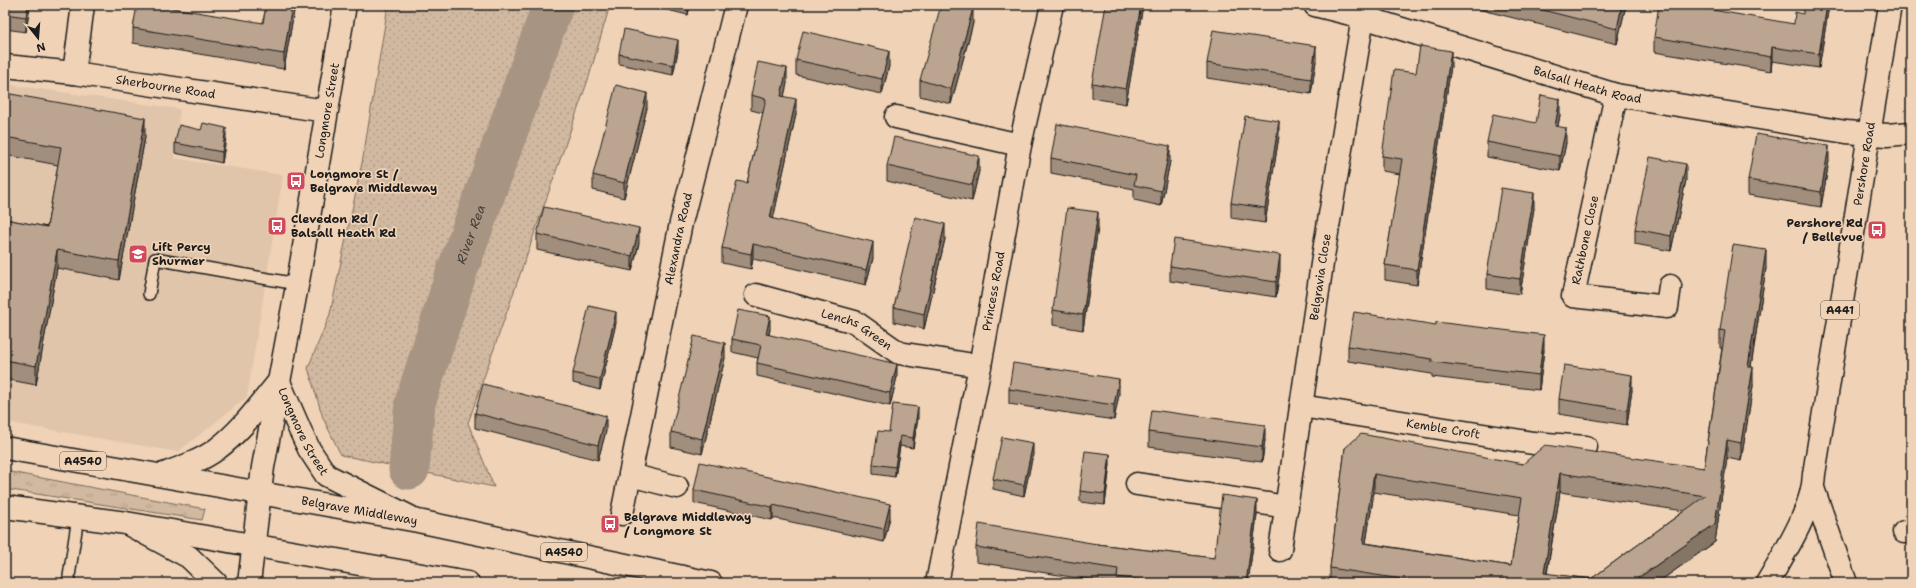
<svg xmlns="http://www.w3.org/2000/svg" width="1916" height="588" font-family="'Shantell Sans',sans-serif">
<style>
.built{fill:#e0c5ab}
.grass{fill:url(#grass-tufts);stroke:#766a5e}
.park{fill:url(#park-dots);stroke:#766a5e}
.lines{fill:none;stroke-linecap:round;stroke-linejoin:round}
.river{stroke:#a79482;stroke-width:41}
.lane-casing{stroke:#1c1c1c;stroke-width:14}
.street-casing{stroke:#1c1c1c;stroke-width:25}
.secondary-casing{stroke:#1c1c1c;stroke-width:25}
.primary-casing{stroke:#1c1c1c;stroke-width:25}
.highway-casing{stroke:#1c1c1c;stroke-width:25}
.lane{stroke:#f0d3b6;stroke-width:11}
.street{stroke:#f0d3b6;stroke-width:22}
.secondary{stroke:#f0d3b6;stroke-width:22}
.primary{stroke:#f0d3b6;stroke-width:22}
.highway{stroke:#f0d3b6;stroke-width:22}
.wall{fill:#a28e7c;stroke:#1c1c1c;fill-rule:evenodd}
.shaded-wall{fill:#847465;stroke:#1c1c1c}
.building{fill:#bca590;stroke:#1c1c1c;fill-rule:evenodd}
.labels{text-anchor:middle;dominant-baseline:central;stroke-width:3.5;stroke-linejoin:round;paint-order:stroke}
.shield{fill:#f0d3b6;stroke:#5c534a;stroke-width:1}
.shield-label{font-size:11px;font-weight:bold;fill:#1c1c1c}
.street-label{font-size:12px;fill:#1c1c1c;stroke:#f0d3b6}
.poi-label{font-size:12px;font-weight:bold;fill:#1c1c1c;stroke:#f0d3b6;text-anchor:start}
.water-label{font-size:13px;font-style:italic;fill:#46403b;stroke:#f0d3b6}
</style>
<defs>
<pattern id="grass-tufts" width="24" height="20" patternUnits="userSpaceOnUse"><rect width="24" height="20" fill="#d1b8a0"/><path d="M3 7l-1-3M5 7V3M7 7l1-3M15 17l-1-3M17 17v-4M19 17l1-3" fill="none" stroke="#b39e89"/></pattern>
<pattern id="park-dots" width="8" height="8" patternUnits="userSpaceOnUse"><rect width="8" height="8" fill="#d1b8a0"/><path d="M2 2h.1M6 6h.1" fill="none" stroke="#b39e89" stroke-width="1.8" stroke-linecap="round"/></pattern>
</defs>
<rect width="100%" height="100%" fill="#f0d3b6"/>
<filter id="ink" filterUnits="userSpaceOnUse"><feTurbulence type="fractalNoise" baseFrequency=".025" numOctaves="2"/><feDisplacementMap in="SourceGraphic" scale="8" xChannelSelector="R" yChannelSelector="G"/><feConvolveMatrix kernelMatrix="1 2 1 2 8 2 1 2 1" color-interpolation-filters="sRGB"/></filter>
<g filter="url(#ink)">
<g class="built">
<polygon points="1911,64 1911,117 1903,118"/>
<polygon points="5,84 180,109 174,158 283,175 247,397 178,452 5,422"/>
</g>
<polygon class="grass" points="5,471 205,509 202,520 5,489"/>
<polygon class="park" points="388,5 610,5 589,77 468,423 494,487 341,455 323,418 308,368 330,314 363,158"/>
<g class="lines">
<path class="river" id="s1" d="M409,469l6,-66 41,-129 97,-269"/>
<defs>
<g id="lane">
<polyline points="149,294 155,259 297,284"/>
<polyline points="68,583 78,517"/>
</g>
<g id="street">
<path id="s2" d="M1315,5l48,12 253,78 230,37 41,3 24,-2"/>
<path id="s3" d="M5,66l69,7 252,38"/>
<polyline points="74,73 83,5"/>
<polyline points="1616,95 1573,296 1667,307 1670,286"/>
<polyline points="896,117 1020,145"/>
<path id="s4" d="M756,295l99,27 44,31 81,13"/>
<path id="s5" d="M1301,406l232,37 53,4"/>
<polyline points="630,475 677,487"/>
<polyline points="1137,484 1287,507"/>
<path id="s6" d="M622,514l59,-291 55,-218"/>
<polyline points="1904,532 1911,532"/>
<path id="s7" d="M1280,550l43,-293 42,-252"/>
<path id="s8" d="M938,578l42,-212 40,-221 32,-140"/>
</g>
<g id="secondary">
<path id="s9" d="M279,382l21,48 9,19 17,26 84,42"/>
<path d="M161,475c19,-7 40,-14 56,-26 24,-18 41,-42 60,-65"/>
<polyline points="130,525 189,557 216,583"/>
<path id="s10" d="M249,583l14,-116 37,-197 45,-265"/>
</g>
<g id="primary">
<polyline points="1813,488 1846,583"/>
<path id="s11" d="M1767,583c18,-31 46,-74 47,-109l76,-469"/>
</g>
<g id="highway">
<path id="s12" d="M5,448l413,73 293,62"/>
<polyline points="5,507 126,523 468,583"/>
</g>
</defs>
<use href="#lane" class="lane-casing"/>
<use href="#street" class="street-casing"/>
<use href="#secondary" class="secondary-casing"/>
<use href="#primary" class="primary-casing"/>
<use href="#highway" class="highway-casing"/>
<use href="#lane" class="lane"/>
<use href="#street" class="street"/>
<use href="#secondary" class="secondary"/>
<use href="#primary" class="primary"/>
<use href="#highway" class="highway"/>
</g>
<g class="wall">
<polygon points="5,5 30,5 26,32 5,29"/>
<polygon points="266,5 295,5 284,69 259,65 259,64 133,43 133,28 263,23"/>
<polygon points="659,5 690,5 688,15 659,8"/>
<polygon points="1143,5 1126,104 1092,98 1092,83"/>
<polygon points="1474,5 1626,5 1617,44 1474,8"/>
<polygon points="1829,5 1819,68 1772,61 1771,71 1654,52 1654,37 1794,24 1803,14"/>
<polygon points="973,23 951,104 920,96 920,80"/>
<polygon points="678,51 673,75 619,64 619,54"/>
<polygon points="796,60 889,66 882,94 796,75"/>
<polygon points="1316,61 1311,94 1207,78 1207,63"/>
<polygon points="1451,66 1417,285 1385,280 1385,265 1400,174 1382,171 1382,156 1416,73"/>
<polygon points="787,83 784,96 796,114 773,219 873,258 866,285 753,259 751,269 722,263 722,248 747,183 763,113 751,110 751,95"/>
<polygon points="5,93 145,137 119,280 57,268 36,385 5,379 5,219 47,227 58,165 5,155"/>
<polygon points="647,108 624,198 593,190 593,175"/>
<polygon points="1560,115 1558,126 1566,143 1560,171 1487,157 1487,142 1536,123"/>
<polygon points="1279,136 1265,223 1231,218 1231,203"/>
<polygon points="226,138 222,163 175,153 175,143"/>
<polygon points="1051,158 1170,161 1161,206 1134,200 1134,189 1051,173"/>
<polygon points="1829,161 1821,207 1748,195 1748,180"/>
<polygon points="887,166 979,171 972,201 887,181"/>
<polygon points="1686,180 1671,251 1635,244 1635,229"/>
<polygon points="1534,208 1520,294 1487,289 1487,274"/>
<polygon points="1098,227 1083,330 1053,325 1053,310"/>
<polygon points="537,234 639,243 632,271 537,250"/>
<polygon points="945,239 924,329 894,322 894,307"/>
<polygon points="1170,266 1280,270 1276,297 1170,281"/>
<path d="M1766,268l-15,99 2,19 -12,75 -14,-3 -12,84 -58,41h-327v-15l15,-120 178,16 181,4 18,-120h-2v-18zM1374,492l145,23 -8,51 -145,-23zM1560,492l124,19 -93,68 -44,-5z"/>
<polygon points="616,323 600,390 573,383 573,373"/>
<polygon points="770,329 769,335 897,377 890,406 757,376 757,363 758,358 732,352 732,339"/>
<polygon points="1348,346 1544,350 1539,390 1432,377 1432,374 1348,361"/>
<polygon points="725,358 702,454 671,447 671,432"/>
<polygon points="1009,389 1119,394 1114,420 1009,404"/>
<polygon points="1632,390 1627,425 1559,414 1559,399"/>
<polygon points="475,413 606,431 598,460 475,428"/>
<polygon points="918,418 913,448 900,446 895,477 873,474 873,464 889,432"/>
<polygon points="1149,432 1265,440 1262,462 1149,447"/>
<polygon points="1033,454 1024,496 993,489 993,479"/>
<polygon points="1110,464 1105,505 1080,502 1080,491"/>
<polygon points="694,490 890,517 884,542 773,518 772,520 694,503"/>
<polygon points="1257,515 1248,583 1110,583 976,562 976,547 1097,544 1214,558"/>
</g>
<g class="shaded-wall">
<polygon points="28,5 30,5 26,32 26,17"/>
<polygon points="292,5 295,5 284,69 284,54"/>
<polygon points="688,5 690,5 688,15"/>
<polygon points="1141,5 1143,5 1126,104 1126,89"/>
<polygon points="1622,5 1626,5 1617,44 1617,29"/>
<polygon points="1827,5 1829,5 1819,68 1819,54"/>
<polygon points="973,8 973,23 951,104 951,89"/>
<polygon points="678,40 678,51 673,75 673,65"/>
<polygon points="1316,46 1316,61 1311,94 1311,79"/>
<polygon points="1772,47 1772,61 1771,71 1771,57"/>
<polygon points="889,51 889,66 882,94 882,79"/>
<polygon points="1451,51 1451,66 1417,285 1417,270"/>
<polygon points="787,68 787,83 781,111 781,96"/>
<polygon points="647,93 647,108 624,198 624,183"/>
<polygon points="796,99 796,114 770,233 770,218"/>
<polygon points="1560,99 1560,115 1555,141 1555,126"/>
<polygon points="145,118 145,137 119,280 119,261"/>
<polygon points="1279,121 1279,136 1265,223 1265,208"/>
<polygon points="226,128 226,138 222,163 222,152"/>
<polygon points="1566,128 1566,143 1560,171 1560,156"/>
<polygon points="1170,146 1170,161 1161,206 1161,191"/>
<polygon points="1829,146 1829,161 1821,207 1821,192"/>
<polygon points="979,156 979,171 972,201 972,185"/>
<polygon points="1686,164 1686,180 1671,251 1671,236"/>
<polygon points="1534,193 1534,208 1520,294 1520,279"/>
<polygon points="1098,212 1098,227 1083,330 1083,315"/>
<polygon points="945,224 945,239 924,329 924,314"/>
<polygon points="639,228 639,243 632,271 632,256"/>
<polygon points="873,242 873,258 866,285 866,270"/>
<polygon points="753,244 753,259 751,269 751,254"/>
<polygon points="57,250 57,268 36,385 36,366"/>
<polygon points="1766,250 1766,268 1748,385 1748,367"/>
<polygon points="1280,255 1280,270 1276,297 1276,282"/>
<polygon points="616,312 616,323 600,390 600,379"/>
<polygon points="770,316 770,329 766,347 766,334"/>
<polygon points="1544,335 1544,350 1539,390 1539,375"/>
<polygon points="725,343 725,358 702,454 702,439"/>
<polygon points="897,364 897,377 890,406 890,393"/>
<polygon points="1753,367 1753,386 1741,461 1741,443"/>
<polygon points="1632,375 1632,390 1627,425 1627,410"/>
<polygon points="1119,379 1119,394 1114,420 1114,405"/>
<polygon points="918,407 918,418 913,448 913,438"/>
<polygon points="606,416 606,431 598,460 598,445"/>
<polygon points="1265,425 1265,440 1262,462 1262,447"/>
<polygon points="900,436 900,446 895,477 895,467"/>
<polygon points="1727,440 1727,458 1715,542 1657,583 1631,583 1715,524"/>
<polygon points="1033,443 1033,454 1024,496 1024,485"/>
<polygon points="1110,454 1110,464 1105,505 1105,494"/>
<polygon points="1560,473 1560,492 1545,583 1544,573"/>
<polygon points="1374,474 1374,492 1363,561 1363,543"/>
<polygon points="1257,500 1257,515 1248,583 1246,583"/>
<polygon points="890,504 890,517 884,542 884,529"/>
<polygon points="773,505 773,518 772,520 772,507"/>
</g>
<g class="building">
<polygon points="5,5 28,5 26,17 5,14"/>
<polygon points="137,5 154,5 263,23 266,5 292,5 284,54 259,50 259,49 133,28"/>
<polygon points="941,5 961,5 973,8 951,89 920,80"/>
<polygon points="1106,5 1141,5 1126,89 1092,83"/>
<polygon points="1523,5 1622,5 1617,29"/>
<polygon points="1659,5 1683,5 1794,24 1795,12 1803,14 1804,5 1827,5 1819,54 1772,47 1771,57 1654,37"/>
<polygon points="624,29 678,40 673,65 619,54"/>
<polygon points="1213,30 1316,46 1311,79 1207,63"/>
<polygon points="803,31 889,51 882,79 796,60"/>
<polygon points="1420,46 1451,51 1417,270 1385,265 1402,159 1382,156 1394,70 1416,73"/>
<polygon points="758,62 787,68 781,96 796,99 770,218 873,242 866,270 753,244 751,254 722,248 737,181 747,183 766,99 751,95"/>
<polygon points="616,85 647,93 624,183 593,175"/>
<polygon points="5,93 145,118 119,261 57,250 36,366 5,360 5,219 47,227 61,147 5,137"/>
<polygon points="1541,95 1560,99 1555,126 1566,128 1560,156 1487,142 1493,114 1536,123"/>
<polygon points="1245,116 1279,121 1265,208 1231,203"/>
<polygon points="203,123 226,128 222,152 175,143 179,125 201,130"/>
<polygon points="1057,124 1170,146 1161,191 1134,185 1136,175 1051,158"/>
<polygon points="1756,134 1829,146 1821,192 1748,180"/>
<polygon points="894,137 979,156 972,185 887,166"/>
<polygon points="1650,157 1686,164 1671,236 1635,229"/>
<polygon points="1501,188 1534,193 1520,279 1487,274"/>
<polygon points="544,207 639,228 632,256 537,234"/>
<polygon points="1067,208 1098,212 1083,315 1053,310"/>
<polygon points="915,217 945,224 924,314 894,307"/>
<polygon points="1174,239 1280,255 1276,282 1170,266"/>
<path d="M1733,245l33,5 -18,117h5l-12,76 -14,-3 -12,84 -84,59h-204l-97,-15 15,-120 16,-14 162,30 22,-19 159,23 21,-137 -5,-1zM1560,473l145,23 -114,83 -47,-6zM1374,474l148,24 -11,68 -148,-23z"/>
<polygon points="589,306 616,312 600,379 573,373"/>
<polygon points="738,310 770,316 766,334 897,364 890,393 757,363 761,345 732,339"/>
<polygon points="1354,312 1436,325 1436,322 1544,335 1539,375 1432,362 1432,359 1348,346"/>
<polygon points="694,336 725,343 702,439 671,432"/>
<polygon points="1013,363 1119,379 1114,405 1009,389"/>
<polygon points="1564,365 1632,375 1627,410 1559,399"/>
<polygon points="483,384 606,416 598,445 475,413"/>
<polygon points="893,404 918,407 913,438 900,436 895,467 873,464 878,431 889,432"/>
<polygon points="1152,410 1265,425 1262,447 1149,432"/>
<polygon points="1002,437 1033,443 1024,485 993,479"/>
<polygon points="1085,451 1110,454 1105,494 1080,491"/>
<polygon points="700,462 890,504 884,529 773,505 772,507 694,490"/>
<polygon points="1222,495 1257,500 1246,583 1166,583 1117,577 1118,569 976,547 979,524 1097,544 1214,558"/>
</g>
</g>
<defs>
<symbol id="bus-square" viewBox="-11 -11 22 22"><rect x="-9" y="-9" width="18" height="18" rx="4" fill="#d1495b" stroke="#f0d3b6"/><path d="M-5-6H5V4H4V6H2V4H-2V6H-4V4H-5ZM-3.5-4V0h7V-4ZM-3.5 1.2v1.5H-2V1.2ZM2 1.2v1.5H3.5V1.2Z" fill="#fff"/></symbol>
<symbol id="school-square" viewBox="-11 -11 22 22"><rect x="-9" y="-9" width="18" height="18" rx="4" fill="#d1495b" stroke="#f0d3b6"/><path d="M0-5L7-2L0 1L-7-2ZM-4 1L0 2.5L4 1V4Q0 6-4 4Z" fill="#fff"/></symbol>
</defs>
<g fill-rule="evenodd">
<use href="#bus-square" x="285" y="170" width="22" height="22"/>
<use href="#bus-square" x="266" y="215" width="22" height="22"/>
<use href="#bus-square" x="1866" y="219" width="22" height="22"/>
<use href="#school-square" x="127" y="243" width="22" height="22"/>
<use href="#bus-square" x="599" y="513" width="22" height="22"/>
</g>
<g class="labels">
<g class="shield">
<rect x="1821" y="301" width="38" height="18" rx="3"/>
<rect x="60" y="452" width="46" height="18" rx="3"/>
<rect x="541" y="543" width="46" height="18" rx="3"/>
</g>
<g class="shield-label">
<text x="1840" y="310">A441</text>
<text x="83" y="461">A4540</text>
<text x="564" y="552">A4540</text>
</g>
<g class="street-label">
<text stroke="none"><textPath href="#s2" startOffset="284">Balsall Heath Road</textPath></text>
<text stroke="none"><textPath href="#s3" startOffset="162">Sherbourne Road</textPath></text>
<text stroke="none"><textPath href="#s10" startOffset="479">Longmore Street</textPath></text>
<text stroke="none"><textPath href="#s11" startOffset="434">Pershore Road</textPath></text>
<text stroke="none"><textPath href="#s6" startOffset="281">Alexandra Road</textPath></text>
<text transform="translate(1585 240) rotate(-78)">Rathbone Close</text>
<text stroke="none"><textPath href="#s7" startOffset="276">Belgravia Close</textPath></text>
<text stroke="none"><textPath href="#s8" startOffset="292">Princess Road</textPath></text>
<text stroke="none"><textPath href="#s4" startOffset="107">Lenchs Green</textPath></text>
<text stroke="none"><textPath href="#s5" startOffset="144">Kemble Croft</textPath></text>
<text stroke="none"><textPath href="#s9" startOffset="55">Longmore Street</textPath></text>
<text stroke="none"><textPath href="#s12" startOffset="360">Belgrave Middleway</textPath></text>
</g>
<g class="poi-label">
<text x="310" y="174">Longmore St /<tspan x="310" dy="14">Belgrave Middleway</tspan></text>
<text x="291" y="219">Clevedon Rd /<tspan x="291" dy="14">Balsall Heath Rd</tspan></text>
<text x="1863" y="223" text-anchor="end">Pershore Rd<tspan x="1863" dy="14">/ Bellevue</tspan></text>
<text x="152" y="247">Lift Percy<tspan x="152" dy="14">Shurmer</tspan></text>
<text x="624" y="517">Belgrave Middleway<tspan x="624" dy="14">/ Longmore St</tspan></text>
</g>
<g class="water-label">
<text stroke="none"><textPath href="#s1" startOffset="244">River Rea</textPath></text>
</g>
</g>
<rect width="1916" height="588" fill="none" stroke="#f0d3b6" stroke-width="20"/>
<rect x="10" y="10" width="1896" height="568" fill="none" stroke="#1c1c1c" stroke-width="1.5" filter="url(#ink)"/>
<g transform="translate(38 38) rotate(163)" stroke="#f0d3b6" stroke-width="3" paint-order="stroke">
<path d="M0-3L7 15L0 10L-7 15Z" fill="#1c1c1c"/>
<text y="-6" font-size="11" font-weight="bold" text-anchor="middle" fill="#1c1c1c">N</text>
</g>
</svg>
